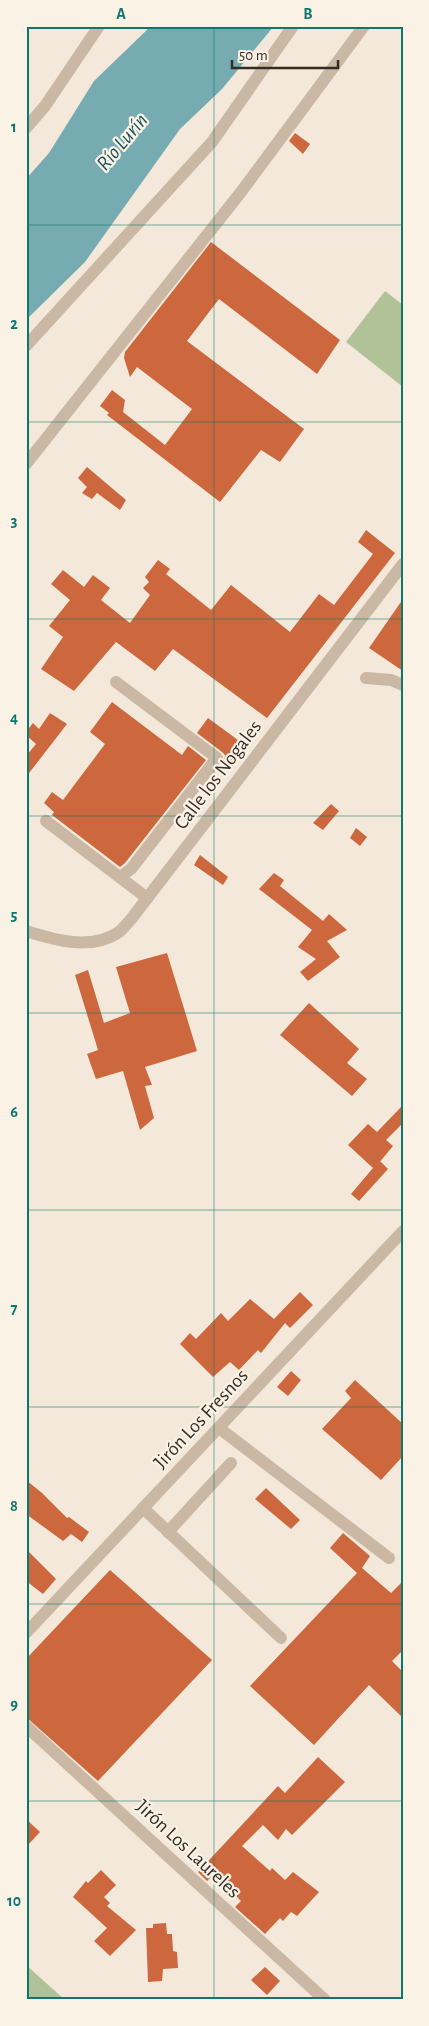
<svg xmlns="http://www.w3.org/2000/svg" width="429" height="2026" font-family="'Alegreya Sans',sans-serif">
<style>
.green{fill:#b2c298}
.water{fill:#76acb1}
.building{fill:#cd673d}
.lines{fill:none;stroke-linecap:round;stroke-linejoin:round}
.minor{stroke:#cbb8a4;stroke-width:12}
.grid{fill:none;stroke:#0f766e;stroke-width:1;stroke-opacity:0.55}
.labels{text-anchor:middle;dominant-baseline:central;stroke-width:4.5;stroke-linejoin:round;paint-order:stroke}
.street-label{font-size:20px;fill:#362c26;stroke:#faf2e5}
.water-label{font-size:21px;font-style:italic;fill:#1a525a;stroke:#faf2e5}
.neatline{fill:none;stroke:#0f766e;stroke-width:2}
.grid-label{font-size:16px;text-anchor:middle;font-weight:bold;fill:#0f766e}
</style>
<rect width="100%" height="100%" fill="#f3e8d9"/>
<g class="green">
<polygon points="385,291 403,305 403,387 346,342"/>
<polygon points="26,1965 65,2000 26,2000"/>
</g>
<polygon class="water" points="151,26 274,26 222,89 180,129 85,262 26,320 26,179 49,153 94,81"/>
<g class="building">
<polygon points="295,133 310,144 303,154 289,141"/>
<polygon points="211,242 340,340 317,374 219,299 187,341 304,429 280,462 261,450 220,502 107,415 109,413 100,406 112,390 125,400 123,412 165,445 192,409 137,367 130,377 124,358 125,352"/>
<polygon points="87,467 126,500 120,510 97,493 92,499 82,493 87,487 78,478"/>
<polygon points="366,530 395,553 267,718 173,649 155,671 116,642 74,691 41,669 63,637 49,626 70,600 51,584 63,570 84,587 93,575 110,588 101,600 130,623 150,595 143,588 149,582 145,577 158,560 170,569 166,574 211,610 231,585 290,632 319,594 334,605 373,554 358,542"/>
<polygon points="403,599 403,671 369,648"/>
<polygon points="112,702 182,755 188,746 206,760 125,863 120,867 52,815 54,812 44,803 52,792 63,800 105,744 90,732"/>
<polygon points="50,713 67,724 26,777 26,756 36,744 26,735 26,732 33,723 39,729"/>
<polygon points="208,718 246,746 231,768 224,762 225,755 222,752 197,733"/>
<polygon points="331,804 339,811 323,830 313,823"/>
<polygon points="356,828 367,837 360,846 350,838"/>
<polygon points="200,855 228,877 223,885 194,865"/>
<polygon points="274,873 284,880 280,886 323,921 329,914 347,930 327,941 340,957 308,981 300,972 316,959 298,947 312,930 259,889"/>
<polygon points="167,953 197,1051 145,1067 152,1085 145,1086 154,1118 140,1130 123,1071 96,1079 87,1054 98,1050 75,975 88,970 104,1023 130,1013 116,967"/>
<polygon points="309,1003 359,1049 347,1063 367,1079 352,1096 280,1035"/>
<polygon points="403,1105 403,1123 386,1140 393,1146 378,1164 380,1161 388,1169 359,1201 351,1194 373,1168 348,1145 368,1124 377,1132"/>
<polygon points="300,1292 313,1305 290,1328 285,1323 261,1353 258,1350 239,1370 230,1362 213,1377 180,1344 190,1333 196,1339 221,1313 228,1321 250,1299 274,1319"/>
<polygon points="291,1371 301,1380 288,1396 277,1387"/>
<polygon points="355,1380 403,1424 403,1456 381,1480 322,1429 351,1398 345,1391"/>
<polygon points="26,1480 42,1493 67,1518 69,1517 89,1532 82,1542 71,1534 63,1541 26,1514"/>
<polygon points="266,1488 300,1520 291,1529 255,1499"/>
<polygon points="343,1533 370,1556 362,1568 391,1593 403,1581 403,1650 392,1661 403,1672 403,1718 369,1685 314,1745 250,1686 357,1573 330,1548"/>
<polygon points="26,1549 56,1579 43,1594 26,1581"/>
<polygon points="110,1570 212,1660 98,1781 26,1717 26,1659"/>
<polygon points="318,1757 345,1782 292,1835 286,1829 278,1840 263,1825 242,1846 270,1871 272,1868 285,1880 293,1872 319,1892 297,1916 291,1912 283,1921 280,1918 265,1934 235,1907 241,1901 214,1874 207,1881 198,1872 278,1786 285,1793"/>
<polygon points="26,1819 40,1832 26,1847"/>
<polygon points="101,1870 116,1885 104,1897 110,1903 107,1906 136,1930 110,1956 94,1941 107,1928 73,1897 86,1881 88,1883"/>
<polygon points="166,1923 167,1934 172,1934 173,1951 177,1952 178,1968 163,1969 162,1981 148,1982 146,1928 153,1928 153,1924"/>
<polygon points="265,1967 280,1981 267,1995 251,1980"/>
</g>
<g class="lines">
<g class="minor">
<polyline points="26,128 45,106 99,26"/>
<polyline points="26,346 212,142 293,26"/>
<polyline points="26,464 241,192 364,26"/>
<polyline points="366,678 391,680 403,685"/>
<polyline points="116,682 217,758 131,869 120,877"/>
<polyline points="46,821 147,898"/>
<path d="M26,931c28,9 66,20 93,1 5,-4 9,-10 13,-14l271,-354"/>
<polyline points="219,1428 389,1558"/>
<polyline points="143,1508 281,1638"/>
<polyline points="168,1532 231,1463"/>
<polyline points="26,1633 403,1231"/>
<polyline points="26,1726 325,2000"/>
</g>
</g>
<path class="grid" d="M214,26v1974M26,225h377M26,422h377M26,619h377M26,816h377M26,1013h377M26,1210h377M26,1407h377M26,1604h377M26,1801h377"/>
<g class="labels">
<g class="street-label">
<text transform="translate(218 775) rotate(-53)">Calle los Nogales</text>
<text transform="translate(201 1419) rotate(-47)">Jirón Los Fresnos</text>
<text transform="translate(188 1849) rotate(43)">Jirón Los Laureles</text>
</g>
<g class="water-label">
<text transform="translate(122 142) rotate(-50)">Río Lurín</text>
</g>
</g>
<rect width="429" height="2026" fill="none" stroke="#faf2e5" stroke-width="55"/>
<path d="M232 60v8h106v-8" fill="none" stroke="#362c26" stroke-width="2.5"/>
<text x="239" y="60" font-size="15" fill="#362c26" stroke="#faf2e5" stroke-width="4" paint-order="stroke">50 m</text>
<rect x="28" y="28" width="374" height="1970" class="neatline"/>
<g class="grid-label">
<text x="121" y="19">A</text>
<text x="308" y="19">B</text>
<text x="14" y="132">1</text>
<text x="14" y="329">2</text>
<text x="14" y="526">3</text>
<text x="14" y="723">4</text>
<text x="14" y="920">5</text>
<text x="14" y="1117">6</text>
<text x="14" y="1314">7</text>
<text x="14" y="1511">8</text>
<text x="14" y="1709">9</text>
<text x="14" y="1906">10</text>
</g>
</svg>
